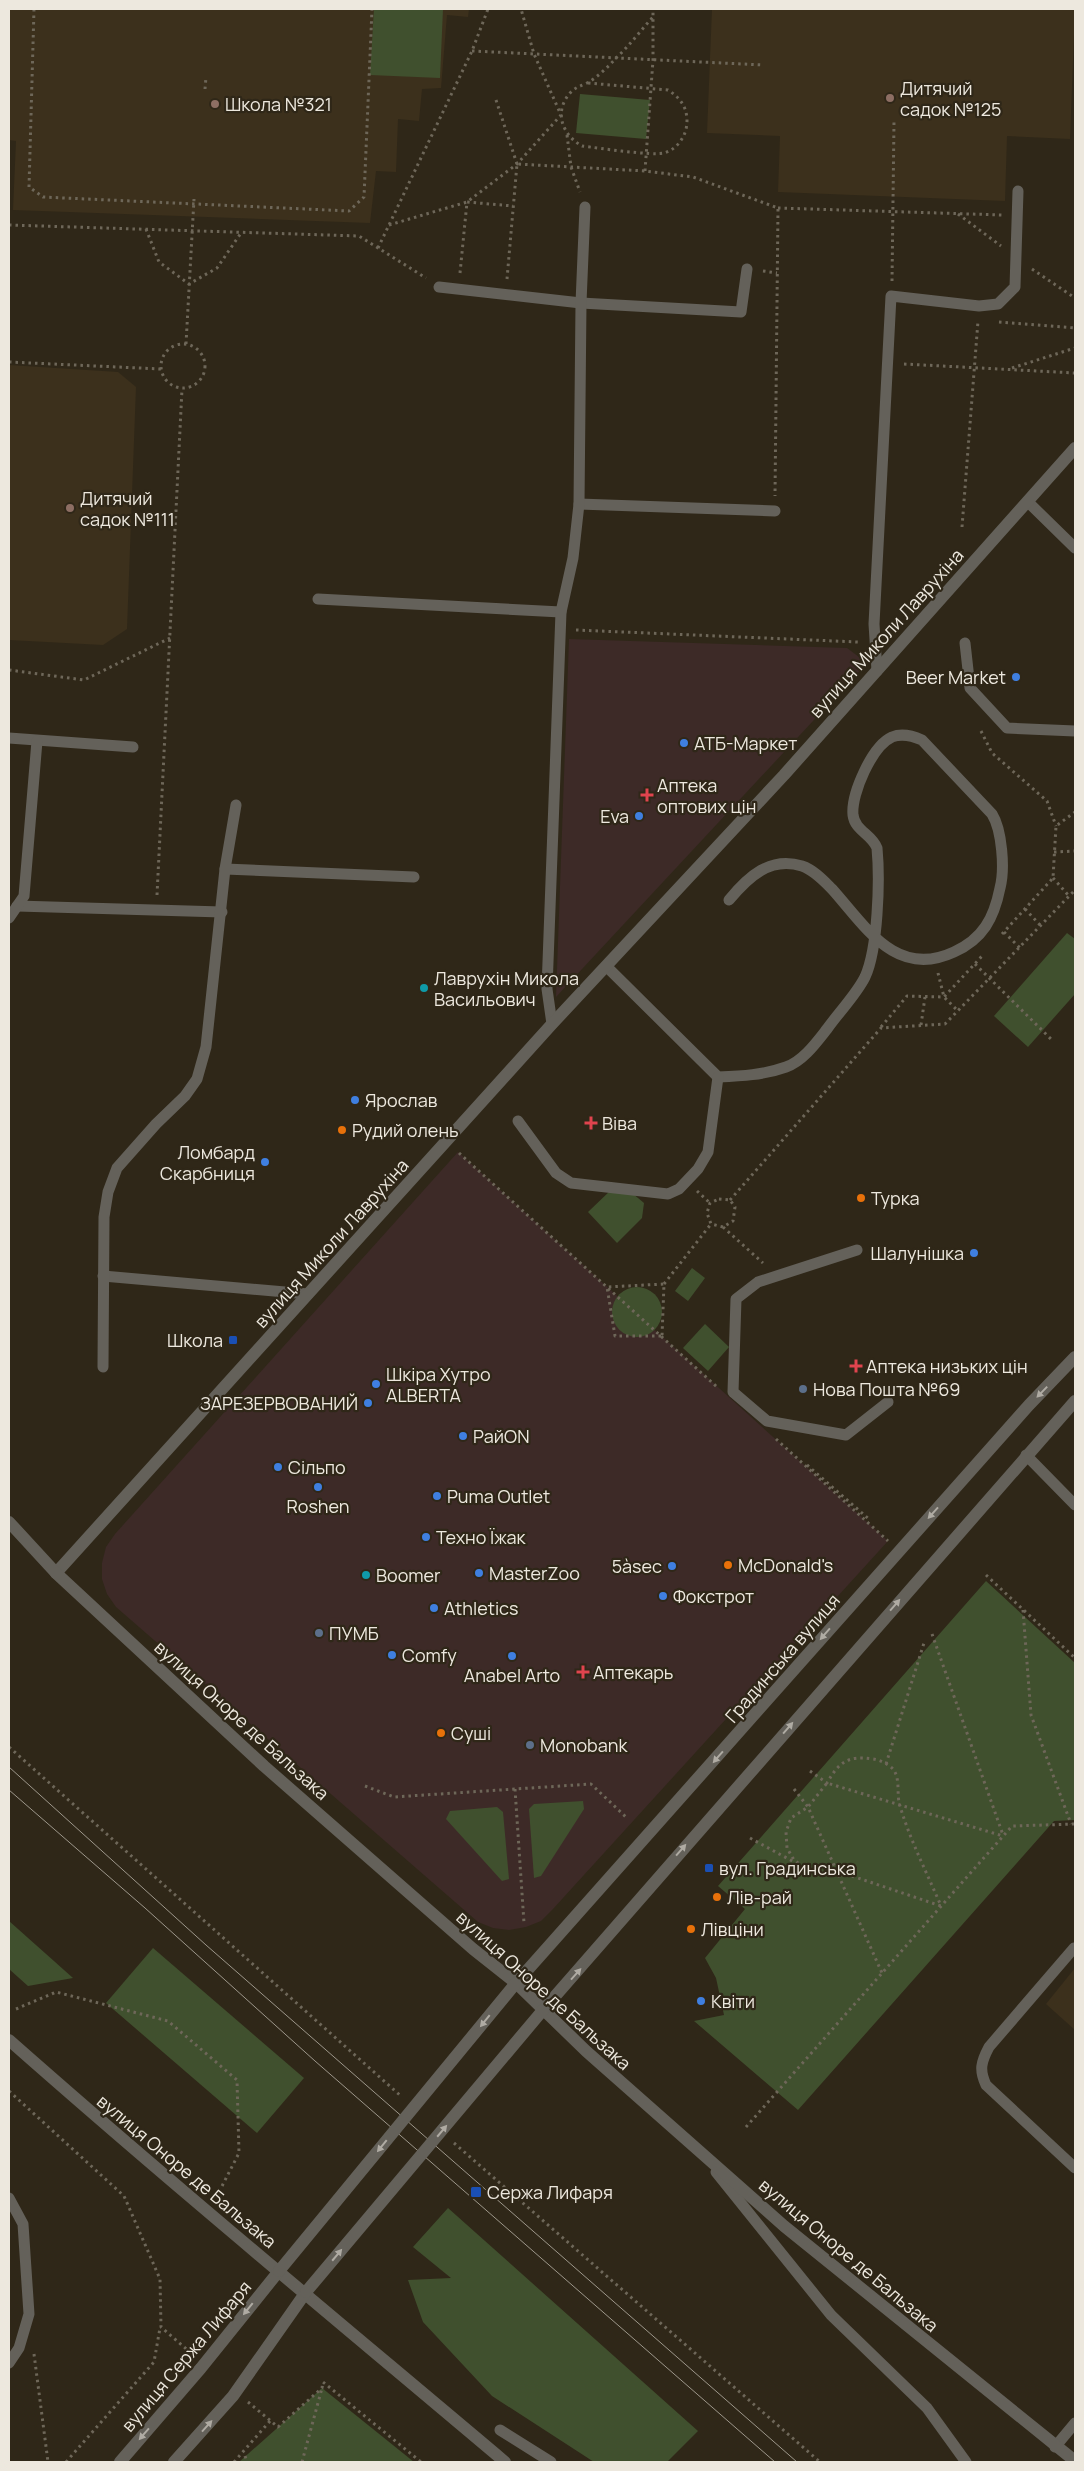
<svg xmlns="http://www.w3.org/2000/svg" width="1084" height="2471" font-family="Manrope,sans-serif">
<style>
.commercial{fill:#3d2a27}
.built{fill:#3c301c}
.green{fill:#40502e}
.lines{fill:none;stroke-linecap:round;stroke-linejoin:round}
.path{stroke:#6e6759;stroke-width:3;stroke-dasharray:2.5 4;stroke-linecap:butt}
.service{stroke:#64615a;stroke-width:11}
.minor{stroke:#64615a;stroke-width:12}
.tertiary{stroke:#64615a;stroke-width:12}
.tram{stroke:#9d978b;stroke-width:1}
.tertiary-bridge{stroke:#64615a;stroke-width:12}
.oneway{fill:#afaba3}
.education-dot{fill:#8d6e63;stroke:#2f2718;stroke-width:2}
.shop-dot{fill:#3f7fe0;stroke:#2f2718;stroke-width:2}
.health-dot{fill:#e0444e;stroke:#2f2718;stroke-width:2}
.culture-dot{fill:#0f9aa8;stroke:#2f2718;stroke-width:2}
.food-dot{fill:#e8710a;stroke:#2f2718;stroke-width:2}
.transit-dot{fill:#1a4fb4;stroke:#2f2718;stroke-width:2}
.service-dot{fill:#5c6f8a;stroke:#2f2718;stroke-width:2}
.labels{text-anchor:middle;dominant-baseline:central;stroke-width:4.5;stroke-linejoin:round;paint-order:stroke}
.poi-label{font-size:18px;fill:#ede8de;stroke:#2f2718;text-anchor:start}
.street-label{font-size:18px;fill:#ede8de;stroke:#2f2718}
</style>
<rect width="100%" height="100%" fill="#2f2718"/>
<g class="commercial">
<polygon points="569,639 847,648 867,663 556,997"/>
<polygon points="458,1152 888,1541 553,1909 541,1921 526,1927 509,1930 493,1928 478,1922 116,1607 107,1594 102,1579 102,1563 106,1547 115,1534"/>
</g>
<g class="built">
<polygon points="9,9 469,9 468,17 447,15 441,88 422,89 419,121 398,119 396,172 376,171 370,223 13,210 16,141 9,140"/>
<polygon points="712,9 1075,9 1070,139 1007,136 1005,201 778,192 780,136 707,133"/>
<polygon points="9,365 118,372 136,387 127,629 103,645 9,640"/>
<polygon points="1075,1968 1075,2030 1046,2004"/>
</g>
<g class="green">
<polygon points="374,9 443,9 440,78 370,75"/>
<polygon points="580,94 650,100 646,139 576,133"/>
<polygon points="1067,933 1075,939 1075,994 1028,1047 994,1016"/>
<polygon points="611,1190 632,1193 644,1203 642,1218 617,1243 588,1212"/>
<polygon points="692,1268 705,1278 688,1301 675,1291"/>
<circle cx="637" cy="1312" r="25"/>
<polygon points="705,1324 729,1347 708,1371 683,1348"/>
<polygon points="986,1581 1075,1663 1075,1820 1054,1821 798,2110 694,2021 724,2015 716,1978 705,1958 745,1909 718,1886"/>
<polygon points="583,1801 584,1809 541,1876 534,1878 529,1809 534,1804"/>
<polygon points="497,1807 503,1812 509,1879 502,1881 446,1819 450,1811"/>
<polygon points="9,1921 73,1978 28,1986 9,1969"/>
<polygon points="153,1948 304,2078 257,2133 106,2003"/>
<polygon points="448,2208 698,2431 667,2462 594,2462 492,2396 423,2322 408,2280 451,2278 413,2247"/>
<polygon points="322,2388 414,2462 239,2462"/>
</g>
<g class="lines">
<g class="path">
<polyline points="34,9 29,187 43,197 349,211 364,197 372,9"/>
<polyline points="472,51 764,65"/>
<path d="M588,83l80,7c11,7 19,16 19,31 0,14 -9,28 -23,32 -13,3 -65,-5 -82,-7 -20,-11 -29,-35 -11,-54 5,-5 10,-6 16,-9 11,-6 22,-17 30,-26 13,-12 24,-27 36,-40"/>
<polyline points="205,89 206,77"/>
<polyline points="496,100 517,164"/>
<polyline points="567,135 571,167 580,192"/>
<polyline points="645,171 653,60 653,9"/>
<polyline points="778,208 1002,215"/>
<polyline points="958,214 1001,246"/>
<polyline points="9,225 359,236 426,278"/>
<polyline points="389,225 467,202 517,164 561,115 534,54 521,9"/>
<polyline points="146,229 159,262 189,284 217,268 241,233"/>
<polyline points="378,248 472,51 488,9"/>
<polyline points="1032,269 1075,298"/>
<polyline points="763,271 777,273"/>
<polyline points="460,273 467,202 513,206"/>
<polyline points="507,279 517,164 645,171 693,177 778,208 775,496"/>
<polyline points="892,281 894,121"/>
<polyline points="999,322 1075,328"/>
<polyline points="186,344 194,199"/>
<circle cx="183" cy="366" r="22"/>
<polyline points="9,362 161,369"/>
<polyline points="904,364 1075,373"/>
<polyline points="1012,368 1075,348"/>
<polyline points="962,527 978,321"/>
<polyline points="576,630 858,642"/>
<polyline points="9,670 84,680 170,638"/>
<polyline points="981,731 992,753 1047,801 1056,826"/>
<polyline points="1054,852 1075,851"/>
<polyline points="1053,878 1069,896"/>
<polyline points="157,895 182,389"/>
<polyline points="1025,909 1041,926"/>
<polyline points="1004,932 1020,948"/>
<polyline points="1002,934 1053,878 1056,826 1075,812"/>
<polyline points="975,964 1053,1041"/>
<polyline points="938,973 944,997 958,1011"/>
<polyline points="921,1025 925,997"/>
<polyline points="881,1027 907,996 944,997 982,956"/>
<polyline points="459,1153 717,1387"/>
<polyline points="697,1191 710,1203"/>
<polygon points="719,1199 730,1200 735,1207 733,1221 723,1227 711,1224 707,1213 710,1203"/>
<polyline points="730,1200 881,1028 945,1024 1075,890"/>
<polyline points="723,1227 763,1263"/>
<polyline points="664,1284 711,1224"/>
<polyline points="661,1336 615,1336 607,1287 664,1284 662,1336"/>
<polyline points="776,1439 888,1541"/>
<polyline points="807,1465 870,1520"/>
<polyline points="986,1575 1075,1658"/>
<polyline points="1023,1610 1031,1715 1071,1824"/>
<polyline points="932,1634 1003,1835"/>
<polyline points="9,1747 402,2097"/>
<polyline points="886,1764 924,1643"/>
<path d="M810,1771l17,12c12,-21 21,-28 46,-24 7,1 15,5 20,10 8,10 3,26 7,37 10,34 27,67 41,100l-89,-30 -35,-4 -13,-5 -10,-7 -7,-12 -1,-16 5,-14 17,-11 19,-24 176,53"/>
<polyline points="365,1786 394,1797 591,1784 627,1818"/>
<polyline points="515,1789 524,1923"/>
<polyline points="794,1789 808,1807 882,1973"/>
<polyline points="750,1838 794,1862"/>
<polyline points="16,2009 56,1992 168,2021 237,2080 239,2153 220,2190"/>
<polyline points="9,2091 124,2196 160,2279 161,2327 192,2354"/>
<polyline points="746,2127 1012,1826 1075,1824"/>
<polyline points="454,2143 820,2462"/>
<polyline points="34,2354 48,2462"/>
<polyline points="248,2402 278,2427 322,2388 323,2382 421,2462"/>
<polyline points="245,2456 247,2462"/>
<polyline points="66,2462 154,2362 160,2328"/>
<polyline points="234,2462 270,2421"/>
<polyline points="302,2462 322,2388"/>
</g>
<g class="service">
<polyline points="439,287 581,303 741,312 747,269"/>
<polyline points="1028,502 1075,548"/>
<polyline points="579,504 775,511"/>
<polyline points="318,599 561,612"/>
<polyline points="965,643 970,688 1007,728 1075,731"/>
<polyline points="877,671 874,624 891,296 979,306 998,304 1015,287 1018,191"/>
<polyline points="9,738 133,747"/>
<polyline points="225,869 414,877"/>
<polyline points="17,906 222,912"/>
<polyline points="9,918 24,896 37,741"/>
<path d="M606,966l112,111c23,-1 46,-2 68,-10 17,-6 30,-24 41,-38 12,-17 29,-34 38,-52 13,-28 15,-97 12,-129 -5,-14 -22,-17 -24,-33 -2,-21 19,-69 39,-78 10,-4 21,-1 30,3l70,74c10,16 13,55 8,74 -6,30 -17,51 -46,64 -58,27 -88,-25 -122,-63 -8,-8 -18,-19 -30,-23 -32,-10 -54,11 -73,34"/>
<polyline points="552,1024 547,989 561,612 573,558 579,504 581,303 585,207"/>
<polyline points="518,1121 556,1173 571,1183 668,1194 679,1189 698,1169 708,1152 718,1077"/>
<polyline points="857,1250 758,1282 736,1299 733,1392 767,1421 846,1435 888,1402"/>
<polyline points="103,1276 308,1294"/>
<polyline points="103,1367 104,1217 108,1192 117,1168 156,1124 185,1096 197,1079 206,1047 225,869 236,805"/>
<polyline points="1026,1455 1075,1505"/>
<path d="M1074,1948l-85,99c-8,15 -10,23 -3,38l89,83"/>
<polyline points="716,2172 831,2315 927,2408 966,2462"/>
<polyline points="9,2198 23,2224 29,2314 19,2348 9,2363"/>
<polyline points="500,2430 551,2462"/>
<polyline points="1055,2447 1075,2423"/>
</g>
<polyline class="minor" points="56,1573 552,1024 784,775 1075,448"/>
<g class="tertiary">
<polyline points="9,1522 56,1573 264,1766 473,1949 516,1983 586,2051 784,2226 1075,2461"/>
<polyline points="516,1983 1029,1405 1075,1357"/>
<polyline points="543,2010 1075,1401"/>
<path d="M9,2040c163,144 330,282 496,422"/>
<polyline points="120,2462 201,2368 279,2271"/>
<polyline points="174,2462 233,2396 306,2292"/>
</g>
<g class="tram">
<polyline points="9,1767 206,1945 797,2462"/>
<polyline points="9,1790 145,1908 315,2061 775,2462"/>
</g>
<g class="tertiary-bridge">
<polyline points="279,2271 516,1983"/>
<polyline points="306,2292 543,2010"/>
</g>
</g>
<defs><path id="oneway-solid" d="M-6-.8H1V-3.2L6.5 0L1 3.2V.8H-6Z" transform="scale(1.25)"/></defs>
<g class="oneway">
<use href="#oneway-solid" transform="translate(1042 1392) rotate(134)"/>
<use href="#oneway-solid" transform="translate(933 1513) rotate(132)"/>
<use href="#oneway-solid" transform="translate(895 1605) rotate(-49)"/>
<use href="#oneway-solid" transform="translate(825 1634) rotate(131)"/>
<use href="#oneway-solid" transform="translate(788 1728) rotate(-49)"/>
<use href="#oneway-solid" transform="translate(718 1757) rotate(131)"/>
<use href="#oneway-solid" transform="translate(681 1850) rotate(-49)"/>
<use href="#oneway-solid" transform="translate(576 1974) rotate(-48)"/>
<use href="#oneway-solid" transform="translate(485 2021) rotate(129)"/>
<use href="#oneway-solid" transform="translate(442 2131) rotate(-50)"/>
<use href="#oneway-solid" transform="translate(382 2146) rotate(129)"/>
<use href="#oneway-solid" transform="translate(337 2255) rotate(-50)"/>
<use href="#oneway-solid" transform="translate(248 2309) rotate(129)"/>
<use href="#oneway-solid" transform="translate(207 2426) rotate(-48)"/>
<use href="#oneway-solid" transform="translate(144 2434) rotate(131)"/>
</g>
<g class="education-dot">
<circle cx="890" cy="98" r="5"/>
<circle cx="215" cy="104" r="5"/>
<circle cx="70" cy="508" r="5"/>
</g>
<g class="shop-dot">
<circle cx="1016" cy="677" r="5"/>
<circle cx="684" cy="743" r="5"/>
<circle cx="639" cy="816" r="5"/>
<circle cx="355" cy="1100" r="5"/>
<circle cx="265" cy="1162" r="5"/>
<circle cx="974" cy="1253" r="5"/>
<circle cx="376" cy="1384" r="5"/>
<circle cx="368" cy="1403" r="5"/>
<circle cx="463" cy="1436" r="5"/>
<circle cx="278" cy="1467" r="5"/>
<circle cx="318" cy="1487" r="5"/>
<circle cx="437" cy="1496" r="5"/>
<circle cx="426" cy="1537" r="5"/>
<circle cx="672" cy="1566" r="5"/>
<circle cx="479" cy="1573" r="5"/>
<circle cx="663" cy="1596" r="5"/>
<circle cx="434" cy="1608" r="5"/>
<circle cx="392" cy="1655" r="5"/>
<circle cx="512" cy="1656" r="5"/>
<circle cx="701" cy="2001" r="5"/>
</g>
<g class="health-dot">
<path d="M644.5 787.5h5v5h5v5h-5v5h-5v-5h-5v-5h5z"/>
<path d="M588.5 1115.5h5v5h5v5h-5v5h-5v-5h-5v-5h5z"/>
<path d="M853.5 1358.5h5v5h5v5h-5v5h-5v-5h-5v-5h5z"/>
<path d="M580.5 1664.5h5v5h5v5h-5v5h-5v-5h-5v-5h5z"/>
</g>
<g class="culture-dot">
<circle cx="424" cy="988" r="5"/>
<circle cx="366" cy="1575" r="5"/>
</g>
<g class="food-dot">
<circle cx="342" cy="1130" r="5"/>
<circle cx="861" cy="1198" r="5"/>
<circle cx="728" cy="1565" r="5"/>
<circle cx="441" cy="1733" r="5"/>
<circle cx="717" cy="1897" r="5"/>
<circle cx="691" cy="1929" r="5"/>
</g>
<g class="transit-dot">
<rect x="228" y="1335" width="10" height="10" rx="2.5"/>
<rect x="704" y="1863" width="10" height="10" rx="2.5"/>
<rect x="470" y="2186" width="12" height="12" rx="2.5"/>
</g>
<g class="service-dot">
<circle cx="803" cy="1389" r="5"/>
<circle cx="319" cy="1633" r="5"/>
<circle cx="530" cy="1745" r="5"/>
</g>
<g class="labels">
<g class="poi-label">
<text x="900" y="88">Дитячий<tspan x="900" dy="21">садок №125</tspan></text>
<text x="225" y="104">Школа №321</text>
<text x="80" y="498">Дитячий<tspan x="80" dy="21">садок №111</tspan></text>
<text x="1006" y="677" text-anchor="end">Beer Market</text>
<text x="694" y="743">АТБ-Маркет</text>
<text x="657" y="785">Аптека<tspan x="657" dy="21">оптових цін</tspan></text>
<text x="629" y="816" text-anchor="end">Eva</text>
<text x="434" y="978">Лаврухін Микола<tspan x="434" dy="21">Васильович</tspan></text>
<text x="365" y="1100">Ярослав</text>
<text x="602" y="1123">Віва</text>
<text x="352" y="1130">Рудий олень</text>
<text x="255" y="1152" text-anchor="end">Ломбард<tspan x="255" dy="21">Скарбниця</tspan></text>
<text x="871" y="1198">Турка</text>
<text x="964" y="1253" text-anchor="end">Шалунішка</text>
<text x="223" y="1340" text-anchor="end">Школа</text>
<text x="866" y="1366">Аптека низьких цін</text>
<text x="386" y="1374">Шкіра Хутро<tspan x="386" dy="21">ALBERTA</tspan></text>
<text x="813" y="1389">Нова Пошта №69</text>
<text x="358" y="1403" text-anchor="end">ЗАРЕЗЕРВОВАНИЙ</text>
<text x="473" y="1436">РайON</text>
<text x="288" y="1467">Сільпо</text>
<text x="447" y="1496">Puma Outlet</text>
<text x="318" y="1506" text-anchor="middle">Roshen</text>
<text x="436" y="1537">Техно Їжак</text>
<text x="738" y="1565">McDonald's</text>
<text x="662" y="1566" text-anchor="end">5àsec</text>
<text x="489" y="1573">MasterZoo</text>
<text x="376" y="1575">Boomer</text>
<text x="673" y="1596">Фокстрот</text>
<text x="444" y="1608">Athletics</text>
<text x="329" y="1633">ПУМБ</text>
<text x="402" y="1655">Comfy</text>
<text x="593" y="1672">Аптекарь</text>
<text x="512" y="1675" text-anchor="middle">Anabel Arto</text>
<text x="451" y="1733">Суші</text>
<text x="540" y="1745">Monobank</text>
<text x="719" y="1868">вул. Градинська</text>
<text x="727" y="1897">Лів-рай</text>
<text x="701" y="1929">Лівціни</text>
<text x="711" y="2001">Kвіти</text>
<text x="487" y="2192">Сержа Лифаря</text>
</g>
<g class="street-label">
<text transform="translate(886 633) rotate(-48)">вулиця Миколи Лаврухіна</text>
<text transform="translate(331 1243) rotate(-48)">вулиця Миколи Лаврухіна</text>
<text transform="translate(782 1658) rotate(-49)">Градинська вулиця</text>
<text transform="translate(242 1720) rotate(42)">вулиця Оноре де Бальзака</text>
<text transform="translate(544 1990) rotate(42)">вулиця Оноре де Бальзака</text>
<text transform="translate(187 2171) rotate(40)">вулиця Оноре де Бальзака</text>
<text transform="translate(849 2255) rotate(40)">вулиця Оноре де Бальзака</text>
<text transform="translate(186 2356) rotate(-50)">вулиця Сержа Лифаря</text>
</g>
</g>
<rect width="1084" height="2471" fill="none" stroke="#ede8de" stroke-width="20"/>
</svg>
